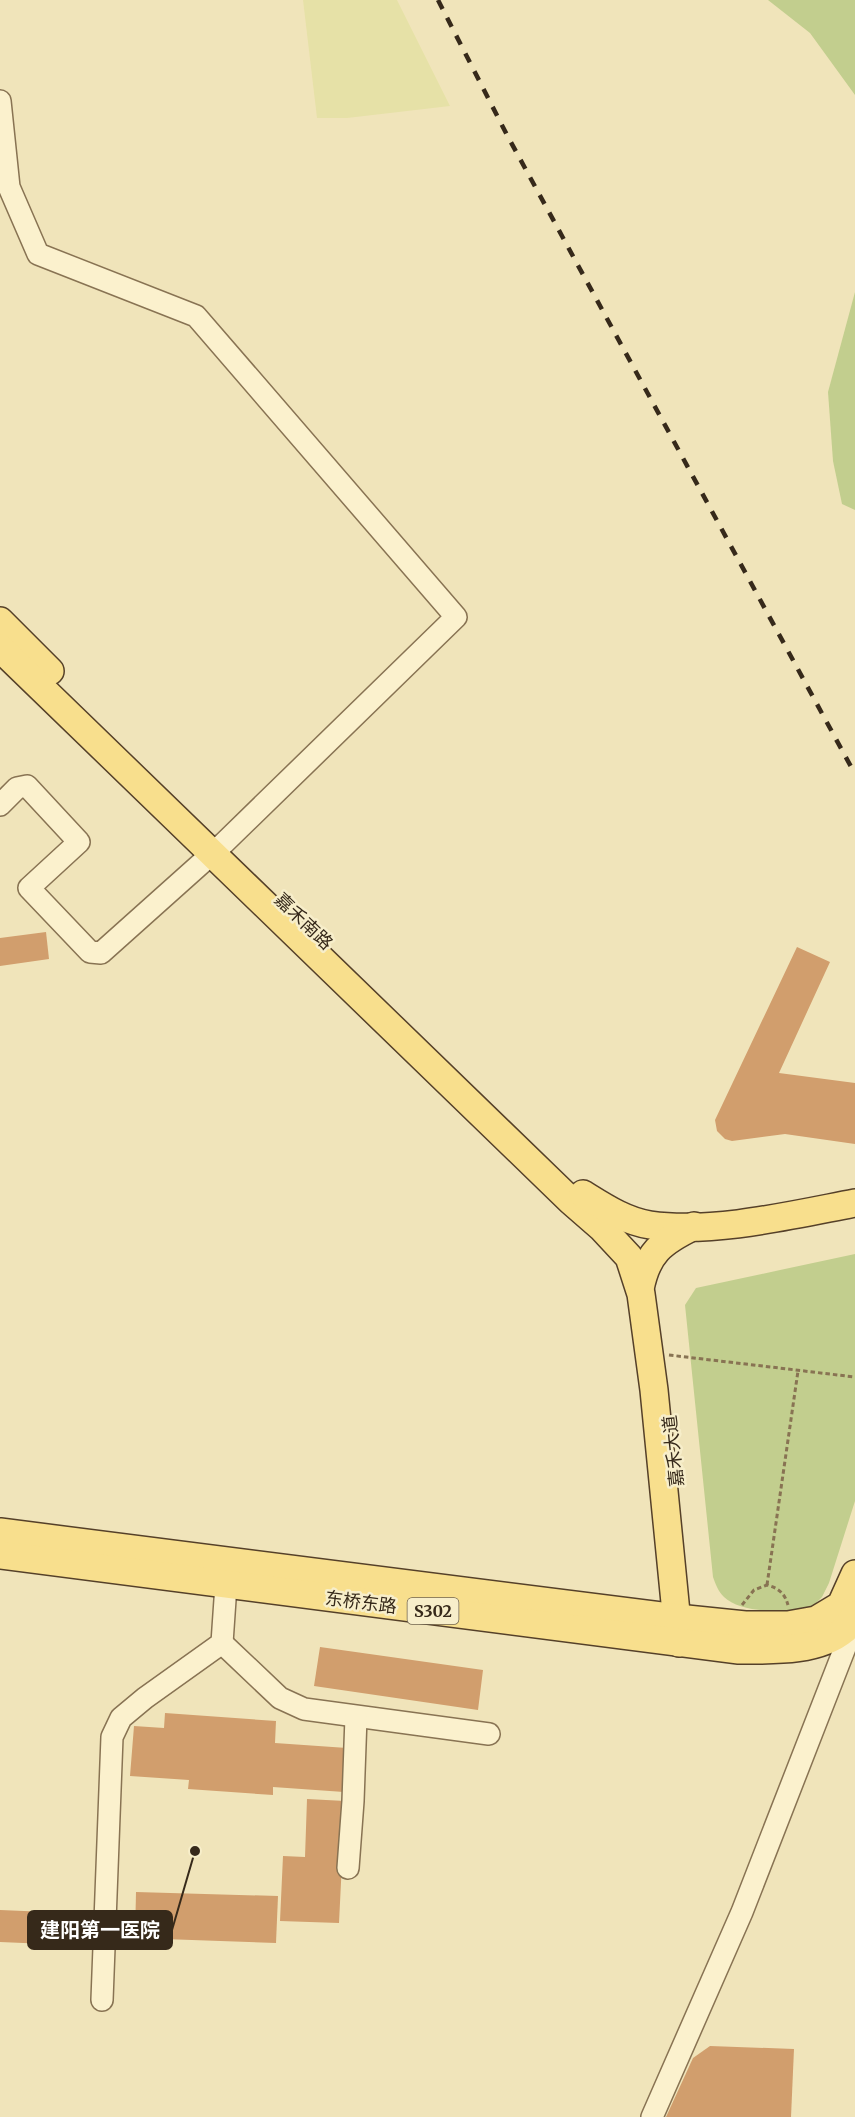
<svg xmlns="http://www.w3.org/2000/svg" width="855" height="2117" font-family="Merriweather,'Noto Sans SC',serif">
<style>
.farmland{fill:#e6e1a7}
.green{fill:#c2ce8e}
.building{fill:#d19e6d}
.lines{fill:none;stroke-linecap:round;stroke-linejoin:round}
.minor-casing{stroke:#887353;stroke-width:24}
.major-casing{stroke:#554029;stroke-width:30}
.path{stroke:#887353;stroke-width:3;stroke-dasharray:4.5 3;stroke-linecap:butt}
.minor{stroke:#fbf1cd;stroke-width:21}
.major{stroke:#f8df8d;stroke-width:27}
.rail{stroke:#36291a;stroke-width:4.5;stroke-dasharray:10 10;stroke-linecap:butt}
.labels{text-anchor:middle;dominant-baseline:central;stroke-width:5;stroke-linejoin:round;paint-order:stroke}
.shield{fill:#f7eeca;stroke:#70644f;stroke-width:1.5}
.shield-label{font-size:16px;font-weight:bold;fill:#36291a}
.street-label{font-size:18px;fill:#36291a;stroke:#f7eeca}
.leader{fill:none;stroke:#36291a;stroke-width:2}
.callout-dot{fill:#36291a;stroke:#f7eeca;stroke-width:2}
.callout{fill:#36291a;stroke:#36291a;stroke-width:2}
.callout-label{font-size:20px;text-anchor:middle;font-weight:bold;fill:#fff}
</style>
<rect width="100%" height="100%" fill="#f0e4ba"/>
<polygon class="farmland" points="303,0 397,0 450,106 347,118 317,118"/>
<g class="green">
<polygon points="768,0 855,0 855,95 810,33"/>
<polygon points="855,292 855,510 842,504 833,461 828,392"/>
<path d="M855,1254v247l-26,82 -7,14 -15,15c-22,0 -67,1 -83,-15 -6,-6 -8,-12 -11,-20l-28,-272 11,-17z"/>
</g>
<g class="building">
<polygon points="46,932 49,959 0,966 0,938"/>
<polygon points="797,947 830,962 779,1073 855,1083 855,1144 785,1134 732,1141 725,1139 717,1131 715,1120"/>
<polygon points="320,1647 483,1670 478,1710 314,1686"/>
<polygon points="165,1713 276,1721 275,1743 347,1748 344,1792 273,1787 273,1795 188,1789 189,1780 130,1776 134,1726 164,1728"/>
<polygon points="307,1799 345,1801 339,1923 280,1921 283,1856 305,1857"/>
<polygon points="136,1892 278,1896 276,1943 135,1938"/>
<polygon points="0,1910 96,1914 94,1946 0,1942"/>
<polygon points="710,2046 794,2049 791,2117 666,2117 693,2058"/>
</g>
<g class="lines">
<defs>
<g id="minor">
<polyline points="0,101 9,187 38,254 196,316 456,617 224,843 101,953 90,952 29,888 79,842 27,786 17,788 0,805"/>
<polyline points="222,1643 280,1698 304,1709 489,1734"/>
<polyline points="348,1868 353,1801 356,1717"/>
<polyline points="102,2000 112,1737 121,1718 145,1698 222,1643 226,1585"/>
<polyline points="652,2117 742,1912 855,1622"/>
</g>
<g id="major">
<polyline points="0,621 50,671"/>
<polyline points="0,648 571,1201 602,1228 629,1257 641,1294 654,1390 679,1643"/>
<path d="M583,1194c21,13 42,27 67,31 63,9 142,-10 205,-22"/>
<path d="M640,1289c7,-36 21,-47 54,-63"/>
<polyline points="0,1532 677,1618 745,1625 788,1625 816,1620 841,1605 855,1574"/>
<path d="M0,1555l739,95c32,0 79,2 105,-20 4,-3 8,-10 11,-15"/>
</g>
</defs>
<use href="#minor" class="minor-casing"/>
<use href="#major" class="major-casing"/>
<g class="path">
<polyline points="669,1355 855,1377"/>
<polyline points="767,1585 798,1371"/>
<path d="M742,1605l12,-15 13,-5c12,3 18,9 21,20"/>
</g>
<use href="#minor" class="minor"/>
<use href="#major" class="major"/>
<polyline class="rail" points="438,0 507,135 855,774"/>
</g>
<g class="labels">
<rect class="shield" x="407.5" y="1598" width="51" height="26" rx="4.5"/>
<g class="shield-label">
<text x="433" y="1611">S302</text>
</g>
<g class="street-label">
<text transform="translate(304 921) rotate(44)">嘉禾南路</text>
<text transform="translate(673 1451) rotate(-96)">嘉禾大道</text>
<text transform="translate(361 1602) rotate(7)">东桥东路</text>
</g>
</g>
<path class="leader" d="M195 1851L172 1930"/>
<circle class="callout-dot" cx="195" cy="1851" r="6"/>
<rect class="callout" x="28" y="1911" width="144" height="38" rx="6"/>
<g class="callout-label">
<text x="100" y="1937">建阳第一医院</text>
</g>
</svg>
